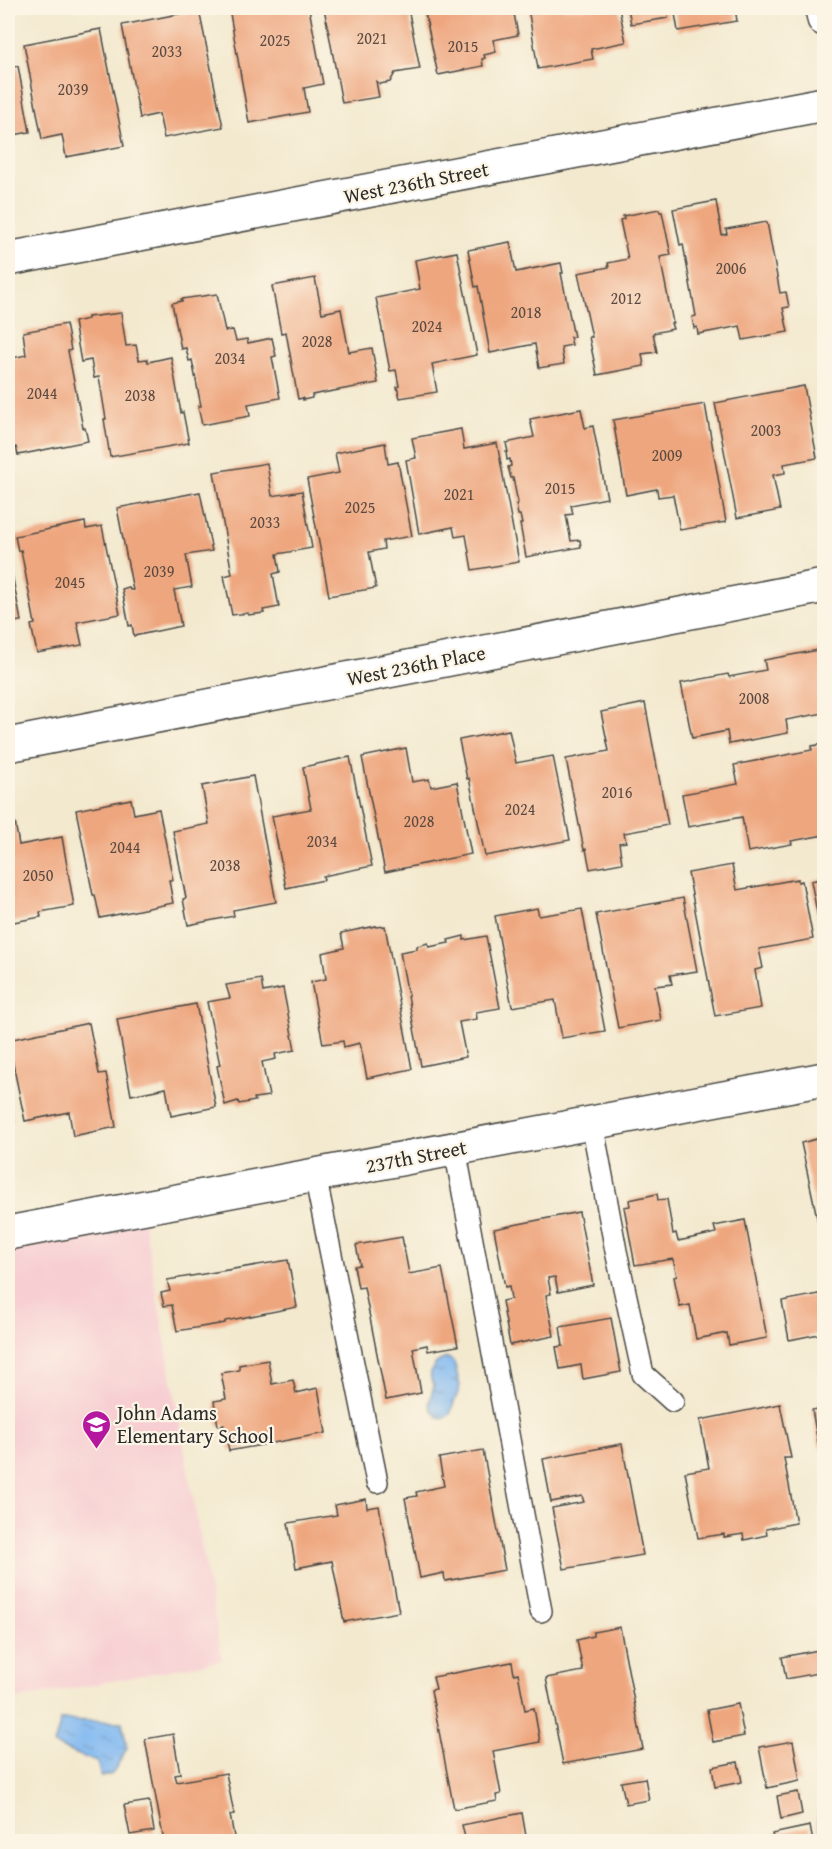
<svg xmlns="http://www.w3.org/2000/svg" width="832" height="1849" font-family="'Gentium Book Plus',serif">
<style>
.built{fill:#f7cfd3}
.water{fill:url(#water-ripples);stroke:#56728e;stroke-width:1.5}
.building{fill:#eea67e}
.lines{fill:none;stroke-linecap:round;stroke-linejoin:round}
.service-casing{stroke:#494844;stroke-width:24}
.minor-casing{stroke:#494844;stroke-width:36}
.tertiary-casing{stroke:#494844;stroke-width:36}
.service{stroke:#fff;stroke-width:21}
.minor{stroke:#fff;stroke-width:33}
.tertiary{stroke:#fff;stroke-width:33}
.labels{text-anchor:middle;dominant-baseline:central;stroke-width:4.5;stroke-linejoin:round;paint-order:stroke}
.number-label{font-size:16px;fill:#5c4a40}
.street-label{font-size:20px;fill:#2b2b2b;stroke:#fcf5e5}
.poi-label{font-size:20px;fill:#2b2b2b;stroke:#fcf5e5;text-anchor:start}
</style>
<defs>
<pattern id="water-ripples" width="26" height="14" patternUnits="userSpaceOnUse" patternTransform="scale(1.5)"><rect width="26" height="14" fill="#82b9f1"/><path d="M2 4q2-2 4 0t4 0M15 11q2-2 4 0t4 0" fill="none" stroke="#6b97c3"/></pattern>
</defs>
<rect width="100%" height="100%" fill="#fcf5e5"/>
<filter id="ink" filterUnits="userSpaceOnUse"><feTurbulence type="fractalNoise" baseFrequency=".0167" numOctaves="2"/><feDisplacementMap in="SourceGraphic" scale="12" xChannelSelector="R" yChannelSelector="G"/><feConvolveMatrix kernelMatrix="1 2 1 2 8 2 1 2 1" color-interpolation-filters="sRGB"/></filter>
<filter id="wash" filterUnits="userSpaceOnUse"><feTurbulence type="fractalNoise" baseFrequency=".008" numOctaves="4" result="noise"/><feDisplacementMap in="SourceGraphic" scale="24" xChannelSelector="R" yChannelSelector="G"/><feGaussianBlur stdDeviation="1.35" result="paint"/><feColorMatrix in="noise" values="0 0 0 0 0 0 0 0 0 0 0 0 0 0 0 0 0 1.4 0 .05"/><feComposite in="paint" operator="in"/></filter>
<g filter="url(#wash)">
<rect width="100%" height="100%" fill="#f3e9cf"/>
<polygon class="built" points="142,1212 222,1660 8,1701 8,1238"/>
<g class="water">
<path d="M448,1358l6,4 6,24 -10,28 -6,4 -6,-1 -7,-8 -2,-5 5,-18c-8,-13 -1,-25 14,-28z"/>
<polygon points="61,1720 122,1722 127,1748 112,1774 101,1777 97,1762 54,1745"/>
<path d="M824,1806v30c-6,-10 -10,-23 0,-30z"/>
</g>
<g id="blocks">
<g class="building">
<polygon points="229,8 309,8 323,84 304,88 308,112 249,123"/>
<polygon points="324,8 408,8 420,69 395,73 390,82 380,84 376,81 379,97 342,103"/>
<polygon points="424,8 513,8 518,35 493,40 496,52 484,55 485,58 482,59 483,66 438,75"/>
<polygon points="528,8 619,8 626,42 591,49 593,59 538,69"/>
<polygon points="628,8 667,8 668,18 631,24"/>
<polygon points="674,8 735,8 737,21 678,31"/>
<polygon points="199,10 223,127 164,138 159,114 140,118 122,25"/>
<polygon points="101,29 124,146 66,157 62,135 42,139 24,44"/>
<polygon points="18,66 30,132 8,136 8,68"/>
<polygon points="716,201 722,235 727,234 726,229 767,222 780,293 786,292 789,307 783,308 788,332 743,340 740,326 698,334 697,327 694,328 692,317 696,316 683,244 680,245 673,209"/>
<polygon points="659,209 660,212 662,212 671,255 660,257 673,323 671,323 673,329 653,333 657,352 642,354 644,366 597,375 589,337 592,337 578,273 609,267 608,263 628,259 620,220 624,219 623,216"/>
<polygon points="510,242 516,272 561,263 563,273 561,273 574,337 570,337 572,345 561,347 564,364 539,368 535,344 490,353 478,286 475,287 468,250"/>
<polygon points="457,252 477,355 432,364 437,392 400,398 397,387 399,386 396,370 390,371 376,298 420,289 415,260"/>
<polygon points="315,278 322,313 341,309 349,352 372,348 378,383 312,395 312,398 303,400 303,398 298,399 286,332 281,333 272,286"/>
<polygon points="217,294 225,331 233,330 236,341 247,339 248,343 272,338 276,356 272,357 280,398 248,404 250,416 202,425 198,406 201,406 192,360 189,361 186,348 181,349 172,303 182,301 181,299"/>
<polygon points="121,313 126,346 136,345 139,360 147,359 148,362 171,357 181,413 183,412 189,443 110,457 104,419 106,419 99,377 94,378 91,360 81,362 74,322 88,319 88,317"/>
<polygon points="66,324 71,350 68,351 83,428 85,428 88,441 18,455 16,447 8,448 8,359 26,355 23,332"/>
<polygon points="804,386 817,458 784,464 785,473 773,475 780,510 737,518 715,403"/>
<polygon points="705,404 726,522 680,530 673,495 658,497 657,489 626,495 613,420"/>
<polygon points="581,409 585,428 593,426 607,498 571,505 573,514 566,515 571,541 580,540 581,547 526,557 520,524 522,524 520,515 518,515 516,504 518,503 513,478 511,478 508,467 511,466 510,459 507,460 506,452 508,452 506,443 534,437 530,419"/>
<polygon points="461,429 464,449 497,443 519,562 472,570 466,535 455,537 453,527 419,534 406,460 416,458 412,438"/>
<polygon points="385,443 388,464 398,462 412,536 383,541 384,549 369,552 376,588 329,596 307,479 339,473 335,453"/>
<polygon points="267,463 272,496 302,491 312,548 277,554 280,572 273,574 279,607 263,610 264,613 248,615 248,613 232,615 224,576 232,574 214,472"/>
<polygon points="200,492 212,551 186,555 192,587 174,590 181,626 134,636 132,625 129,626 122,589 129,587 130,590 133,590 117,508"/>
<polygon points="85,522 86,529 102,526 120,614 77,622 82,645 37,653 31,625 35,624 21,550 18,551 15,536"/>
<polygon points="8,553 21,621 8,623"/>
<polygon points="824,649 824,713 786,720 788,733 729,744 727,731 692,738 681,683 728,674 729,677 766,670 764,660"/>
<polygon points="645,703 668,825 624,833 626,842 619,843 622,863 590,869 586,849 584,850 566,759 609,751 601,712"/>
<polygon points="509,730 516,763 553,756 570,840 485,856 469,778 467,779 459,740"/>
<polygon points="824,744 824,835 791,841 792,844 748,852 742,817 688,827 682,794 738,784 734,765 812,750 812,746"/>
<polygon points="406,748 412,782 429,779 431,787 457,782 471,854 385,872 362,757"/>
<polygon points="350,757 372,866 323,876 324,880 286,888 272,816 311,809 303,767"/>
<polygon points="253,776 276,902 233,910 234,916 188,925 183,899 186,898 173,831 209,824 202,786"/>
<polygon points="131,799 134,814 159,809 173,880 169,880 173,903 100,918 95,895 93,895 76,810"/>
<polygon points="15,822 19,845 62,837 74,906 40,912 41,917 8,923 8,824"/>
<polygon points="732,865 737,890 798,879 798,882 802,881 813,939 759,949 763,968 755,970 761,1008 715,1016 688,873"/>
<polygon points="824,878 824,944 823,944 811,881"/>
<polygon points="683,898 697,971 670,975 672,984 655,986 661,1020 618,1028 596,914"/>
<polygon points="537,908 539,916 582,909 605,1031 562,1038 555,1000 512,1007 495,916"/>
<polygon points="376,926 376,927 385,926 412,1069 367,1078 360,1043 344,1047 343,1041 323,1044 311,982 326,979 322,953 344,948 341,933"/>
<polygon points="464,936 464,940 486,936 500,1008 476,1012 477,1019 459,1022 466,1057 421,1066 400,952 417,949 417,946 428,943 429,947 449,943 448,940"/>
<polygon points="261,979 263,992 283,988 295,1050 275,1054 276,1059 262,1062 269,1096 254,1098 255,1101 239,1104 238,1101 225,1105 217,1066 220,1065 207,1002 230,998 226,985"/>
<polygon points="196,1004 216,1107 171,1116 166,1088 131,1095 117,1019"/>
<polygon points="89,1023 99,1074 106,1073 116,1127 73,1136 69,1112 25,1121 8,1040"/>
<polygon points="8,1099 13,1121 8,1122"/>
<polygon points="824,1137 824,1226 819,1227 801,1143"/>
<polygon points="657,1194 658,1200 667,1199 673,1234 676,1233 678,1241 716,1233 714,1226 745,1220 767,1338 729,1345 727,1333 696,1339 690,1305 680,1307 674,1277 677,1276 673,1259 635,1265 624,1207 630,1206 629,1200"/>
<polygon points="579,1212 593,1285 558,1292 555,1277 548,1278 551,1294 546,1295 554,1336 510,1345 502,1301 511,1299 509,1286 505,1287 494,1229"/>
<polygon points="402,1237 409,1274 442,1268 458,1346 428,1351 427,1345 413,1348 421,1393 386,1400 364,1287 358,1288 354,1266 360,1265 356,1245"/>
<polygon points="824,1240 824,1272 823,1272 820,1252 822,1252 820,1241"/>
<polygon points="288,1260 297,1307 225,1321 225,1323 177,1331 172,1305 164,1306 161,1293 170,1291 167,1280"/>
<polygon points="824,1293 824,1333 789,1340 782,1301"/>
<polygon points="611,1318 621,1372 583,1379 581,1365 560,1369 556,1347 563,1346 560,1327"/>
<polygon points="268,1360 272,1384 293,1380 296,1393 318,1388 326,1433 229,1451 224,1425 218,1426 214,1401 226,1399 221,1373 239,1370 239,1365"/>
<polygon points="780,1404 791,1458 784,1458 796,1523 766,1529 767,1535 744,1540 743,1534 724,1537 724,1534 698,1538 685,1472 709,1468 700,1420"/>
<polygon points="824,1408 824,1447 819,1448 812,1410"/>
<polygon points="622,1444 643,1555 564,1569 552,1508 584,1502 582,1496 551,1502 543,1459"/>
<polygon points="483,1450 505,1570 445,1581 444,1573 420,1578 405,1498 417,1496 416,1492 444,1486 439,1458"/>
<polygon points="366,1499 367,1508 379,1506 399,1612 344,1622 332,1561 296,1568 288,1523 337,1515 335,1505"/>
<polygon points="620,1627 643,1749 563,1764 546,1678 583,1671 577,1640 593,1636 593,1632"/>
<polygon points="824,1649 824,1672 786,1679 782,1657"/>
<polygon points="512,1662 514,1674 518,1673 525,1710 534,1708 540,1742 493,1751 501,1794 496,1795 497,1801 454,1809 431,1690 436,1689 433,1677"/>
<polygon points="738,1704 744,1736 713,1742 707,1710"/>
<polygon points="173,1734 180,1774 175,1775 177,1782 226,1773 234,1814 230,1815 235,1842 164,1842 145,1739"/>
<polygon points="793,1741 800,1781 767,1788 759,1747"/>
<polygon points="738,1762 742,1782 715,1787 712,1767"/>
<polygon points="645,1778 649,1800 626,1804 621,1782"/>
<polygon points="798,1792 802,1814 781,1819 777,1796"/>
<polygon points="149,1801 154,1831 130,1835 124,1805"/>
<polygon points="522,1813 527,1842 466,1842 462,1825"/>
<polygon points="810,1826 813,1842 774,1842 772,1834"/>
</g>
</g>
</g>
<g filter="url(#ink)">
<use href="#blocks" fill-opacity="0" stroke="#494844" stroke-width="1.5"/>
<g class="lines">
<defs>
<g id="service">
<polyline points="592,1123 616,1251 643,1374 673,1401"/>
<polyline points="455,1149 541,1611"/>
<polyline points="315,1175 377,1482"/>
</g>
<g id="minor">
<polyline points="8,259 824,104"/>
<polyline points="8,745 824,586"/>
<polyline points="8,1233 824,1079"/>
</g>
<polyline id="tertiary" points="822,8 824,19"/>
</defs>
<use href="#service" class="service-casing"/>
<use href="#minor" class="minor-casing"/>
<use href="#tertiary" class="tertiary-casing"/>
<use href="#service" class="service"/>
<use href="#minor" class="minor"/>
<use href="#tertiary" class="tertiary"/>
</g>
</g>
<defs>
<symbol id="school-pin" viewBox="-11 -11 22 30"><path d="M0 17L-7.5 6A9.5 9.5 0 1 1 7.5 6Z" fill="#b5179e" stroke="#fcf5e5"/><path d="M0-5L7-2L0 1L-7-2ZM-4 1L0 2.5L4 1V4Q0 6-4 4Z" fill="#fff"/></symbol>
</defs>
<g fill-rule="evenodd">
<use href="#school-pin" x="80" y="1408" width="33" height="45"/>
</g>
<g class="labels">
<g class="number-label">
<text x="372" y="38">2021</text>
<text x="275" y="40">2025</text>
<text x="463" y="46">2015</text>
<text x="167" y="51">2033</text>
<text x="73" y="89">2039</text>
<text x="731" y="268">2006</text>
<text x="626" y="298">2012</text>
<text x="526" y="312">2018</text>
<text x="427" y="326">2024</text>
<text x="317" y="341">2028</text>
<text x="230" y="358">2034</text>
<text x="42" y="393">2044</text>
<text x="140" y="395">2038</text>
<text x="766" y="430">2003</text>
<text x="667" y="455">2009</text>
<text x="560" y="488">2015</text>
<text x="459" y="494">2021</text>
<text x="360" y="507">2025</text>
<text x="265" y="522">2033</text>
<text x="159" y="571">2039</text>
<text x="70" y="582">2045</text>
<text x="754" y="698">2008</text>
<text x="617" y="792">2016</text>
<text x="520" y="809">2024</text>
<text x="419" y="821">2028</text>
<text x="322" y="841">2034</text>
<text x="125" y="847">2044</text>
<text x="225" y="865">2038</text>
<text x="38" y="875">2050</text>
</g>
<g class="street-label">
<text transform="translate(416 182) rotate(-11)">West 236th Street</text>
<text transform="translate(416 665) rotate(-11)">West 236th Place</text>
<text transform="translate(416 1156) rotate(-11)">237th Street</text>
</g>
<g class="poi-label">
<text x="117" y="1412">John Adams<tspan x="117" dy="23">Elementary School</tspan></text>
</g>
</g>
<rect width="832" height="1849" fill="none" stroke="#fcf5e5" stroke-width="30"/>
</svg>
